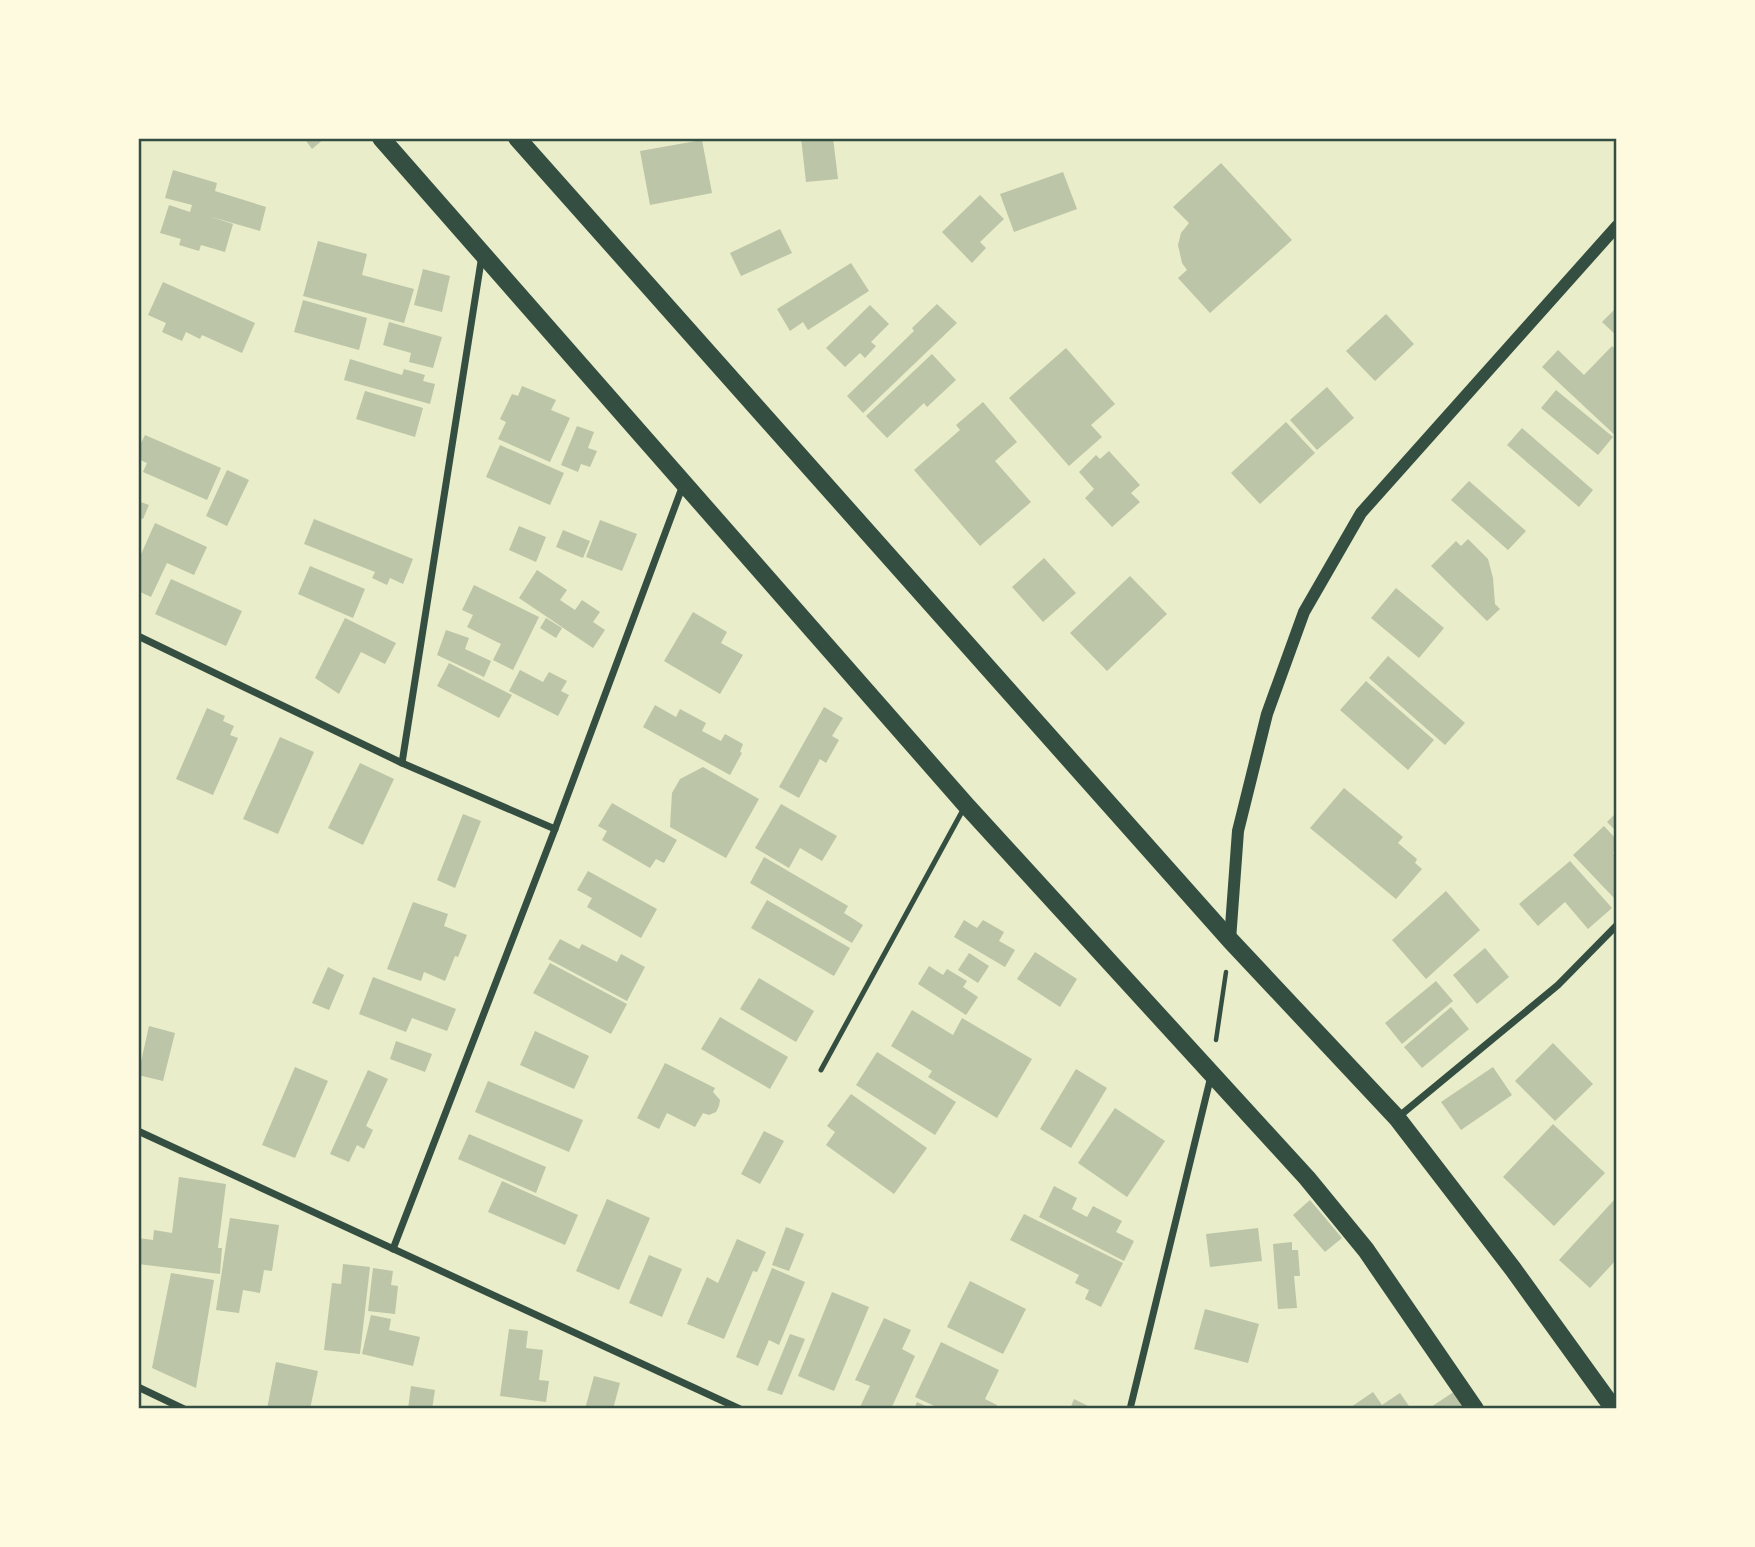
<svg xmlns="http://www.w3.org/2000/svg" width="1755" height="1547" font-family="Lato,sans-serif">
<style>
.building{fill:#bcc5a7}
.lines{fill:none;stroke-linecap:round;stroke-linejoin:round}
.path{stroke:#344e41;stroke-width:4.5}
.service{stroke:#344e41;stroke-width:5}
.minor{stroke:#344e41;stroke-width:7}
.tertiary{stroke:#344e41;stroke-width:12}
.primary{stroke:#344e41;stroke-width:18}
.neatline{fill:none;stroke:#344e41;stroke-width:2.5}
</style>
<rect width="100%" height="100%" fill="#e9edc9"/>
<g class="building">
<polygon points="304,138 325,138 312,149"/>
<polygon points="801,138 833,138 838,179 806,182"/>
<polygon points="702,140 712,193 650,205 640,151"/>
<polygon points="1221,163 1292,240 1210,313 1178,278 1187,270 1182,263 1178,245 1181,233 1189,223 1173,207"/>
<polygon points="173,170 217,183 215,191 266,207 260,231 208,216 233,224 225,252 201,245 199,251 179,245 181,239 160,233 169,205 190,212 192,205 165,198"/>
<polygon points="1063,172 1077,209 1014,232 1000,194"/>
<polygon points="980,195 1004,219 980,242 986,248 972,263 942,232"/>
<polygon points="780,229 792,253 741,276 730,253"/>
<polygon points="318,241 367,254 362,275 414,289 404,323 303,296"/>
<polygon points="851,263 869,291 808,330 803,322 790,331 777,309"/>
<polygon points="423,269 450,276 442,312 414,305"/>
<polygon points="163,282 255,323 242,353 202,335 200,339 186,332 182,341 162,332 166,323 148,315"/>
<polygon points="303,300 367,318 359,350 294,332"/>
<polygon points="937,304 957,323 863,413 847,396 914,331 912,328"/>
<polygon points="870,305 889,324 871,342 876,346 865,358 860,353 845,367 826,348"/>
<polygon points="1617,307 1617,336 1602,322"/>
<polygon points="1386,314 1414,344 1375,381 1346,351"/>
<polygon points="389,322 442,337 433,368 409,362 411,353 383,345"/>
<polygon points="1612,346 1617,351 1617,437 1542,367 1558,350 1584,375"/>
<polygon points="1066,348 1115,404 1091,425 1102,437 1069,466 1009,398"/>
<polygon points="932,354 956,380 927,407 924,403 887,438 866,416"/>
<polygon points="350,359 402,375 404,369 425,375 423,381 435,384 430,404 344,380"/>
<polygon points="522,386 556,400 551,410 570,418 550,462 498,439 506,422 500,419 512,394 518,396"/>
<polygon points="1327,387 1354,418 1317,450 1290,420"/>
<polygon points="1556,390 1613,437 1598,455 1541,408"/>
<polygon points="365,391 423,408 415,437 356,419"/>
<polygon points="983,402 1017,442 995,461 1031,502 980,546 914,470 960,430 956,425"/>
<polygon points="1286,422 1315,453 1260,504 1231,473"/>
<polygon points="577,426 594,432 588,448 597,451 590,467 581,464 578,472 561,465"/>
<polygon points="1522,428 1593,490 1579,507 1507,445"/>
<polygon points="145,435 221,468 207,500 143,472 147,463 138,459 138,449"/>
<polygon points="500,445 564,473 550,505 486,477"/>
<polygon points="1109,451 1140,485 1131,493 1140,502 1112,527 1085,498 1094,489 1079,472 1096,455 1100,459"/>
<polygon points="227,470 249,480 227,526 206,516"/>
<polygon points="1469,481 1526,531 1508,550 1451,500"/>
<polygon points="138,501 149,505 143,519 138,518"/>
<polygon points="314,519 413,559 403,584 390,578 387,585 372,578 375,572 304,544"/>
<polygon points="600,520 637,534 622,571 586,557"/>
<polygon points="155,523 207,547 194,575 167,563 151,597 138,591 138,561"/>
<polygon points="519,526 546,537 536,562 509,550"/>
<polygon points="563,530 590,541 583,558 556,547"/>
<polygon points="1468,539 1488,559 1493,578 1495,604 1500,609 1487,621 1431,566 1456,541 1461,546"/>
<polygon points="1044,558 1076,593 1043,622 1012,587"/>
<polygon points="310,566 365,589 353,618 298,594"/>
<polygon points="537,570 567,590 560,600 575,610 582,600 600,612 593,622 605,630 593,648 519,598"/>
<polygon points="1130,576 1167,614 1107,671 1070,633"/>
<polygon points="171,579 242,611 226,646 155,614"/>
<polygon points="474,585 539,617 513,670 493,660 501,644 467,627 473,615 462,610"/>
<polygon points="1396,588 1444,628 1419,658 1371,618"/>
<polygon points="693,612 727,632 721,643 743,655 720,694 664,661"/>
<polygon points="345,618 396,643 385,664 361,652 339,694 315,678"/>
<polygon points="546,618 562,628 556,638 540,628"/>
<polygon points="446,630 469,638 465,649 491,661 484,677 437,655"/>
<polygon points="1388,656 1465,723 1445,745 1369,678"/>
<polygon points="449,663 512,695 499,718 437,686"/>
<polygon points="520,670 543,682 549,672 567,681 561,691 569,695 558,716 509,691"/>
<polygon points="1366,681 1434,740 1408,770 1340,710"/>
<polygon points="655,705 676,717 680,709 706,723 702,731 721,741 725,734 743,744 740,752 742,753 730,775 643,727"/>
<polygon points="824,707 843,718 832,736 839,740 826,763 820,759 799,798 779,787"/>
<polygon points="207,708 225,716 223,721 234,726 230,735 238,738 213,795 176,779"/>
<polygon points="280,737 314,752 278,834 243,819"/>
<polygon points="360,763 394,779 363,845 328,828"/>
<polygon points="703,767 759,799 726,858 670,827 672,793 680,779"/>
<polygon points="1344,788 1403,837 1398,843 1417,859 1415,863 1422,869 1396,899 1310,828"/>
<polygon points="612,803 677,840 664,863 656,859 650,868 602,840 607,831 598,826"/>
<polygon points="781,804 837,836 822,861 800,848 789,868 755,848"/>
<polygon points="1617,812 1617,832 1607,822"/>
<polygon points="463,814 481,821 455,888 437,880"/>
<polygon points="1604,826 1617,840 1617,849 1613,853 1617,856 1617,897 1615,899 1573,855"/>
<polygon points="764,857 848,906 844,913 863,925 852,943 750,883"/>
<polygon points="1570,861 1612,908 1588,929 1565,902 1538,926 1519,904"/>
<polygon points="588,871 657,909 641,938 587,907 592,898 577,890"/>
<polygon points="1446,891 1480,930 1426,979 1392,940"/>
<polygon points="767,900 850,948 834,976 751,928"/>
<polygon points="413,902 448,914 444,926 467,935 458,957 455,956 445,981 424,972 421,981 387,969"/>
<polygon points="964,920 977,928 983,920 1004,932 999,941 1015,950 1005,967 954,937"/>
<polygon points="560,939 579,949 582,944 617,962 621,954 645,967 627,1001 548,959"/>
<polygon points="1485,948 1509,977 1477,1004 1453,975"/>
<polygon points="1035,952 1077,979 1060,1007 1017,979"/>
<polygon points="969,953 989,966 978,983 958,970"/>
<polygon points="550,963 627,1004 611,1034 533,993"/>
<polygon points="929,966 943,975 947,969 967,981 963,987 978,997 966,1015 918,984"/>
<polygon points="328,967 344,975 329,1010 312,1003"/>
<polygon points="373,977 456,1009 447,1031 412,1018 406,1032 359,1014"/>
<polygon points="759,978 814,1011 796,1042 740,1009"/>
<polygon points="1436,981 1453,1001 1402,1044 1385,1023"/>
<polygon points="1451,1007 1469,1029 1422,1068 1404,1047"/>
<polygon points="912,1010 953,1035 962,1018 1032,1059 997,1118 928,1077 932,1071 891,1046"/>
<polygon points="720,1017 788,1057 770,1089 701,1049"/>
<polygon points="149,1026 175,1033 163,1081 138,1075"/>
<polygon points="535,1031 589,1056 574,1089 520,1065"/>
<polygon points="396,1041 432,1054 425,1072 390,1059"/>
<polygon points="1553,1043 1593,1084 1555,1121 1515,1081"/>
<polygon points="877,1052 956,1102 935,1135 856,1085"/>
<polygon points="665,1063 715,1088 713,1092 720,1100 719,1106 716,1112 709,1115 703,1113 695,1127 667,1113 659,1129 637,1118"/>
<polygon points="295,1067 328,1081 295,1158 262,1145"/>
<polygon points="1493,1067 1512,1095 1461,1130 1441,1102"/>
<polygon points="1076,1069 1107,1088 1071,1148 1040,1129"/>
<polygon points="368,1070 388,1079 366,1126 373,1130 364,1149 357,1145 349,1162 330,1154"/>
<polygon points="488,1081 583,1120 569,1152 475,1112"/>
<polygon points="851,1094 927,1148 894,1194 826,1145 835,1132 827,1126"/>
<polygon points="1115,1108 1165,1141 1127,1197 1078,1163"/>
<polygon points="1553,1124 1605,1173 1554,1226 1503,1177"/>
<polygon points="764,1131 784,1141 760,1184 741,1174"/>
<polygon points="469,1134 546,1167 536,1193 458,1159"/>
<polygon points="179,1177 226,1184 218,1248 222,1248 220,1274 138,1264 138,1238 153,1240 154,1230 172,1233"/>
<polygon points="502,1181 578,1215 565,1245 488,1212"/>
<polygon points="1054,1186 1077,1198 1072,1209 1087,1217 1093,1206 1122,1221 1116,1232 1134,1241 1124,1261 1039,1217"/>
<polygon points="607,1199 650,1218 619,1290 576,1271"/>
<polygon points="1615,1199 1617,1201 1617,1259 1590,1288 1559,1260"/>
<polygon points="1310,1200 1342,1238 1325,1252 1293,1215"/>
<polygon points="1024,1214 1123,1263 1101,1307 1085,1299 1089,1290 1075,1283 1079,1275 1010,1240"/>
<polygon points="230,1218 279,1225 272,1271 264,1270 260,1293 243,1290 239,1313 216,1310"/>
<polygon points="786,1227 804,1234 789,1271 772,1265"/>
<polygon points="1258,1228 1262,1261 1210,1267 1206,1234"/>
<polygon points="737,1239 766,1252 757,1272 753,1271 724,1339 687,1324 707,1277 718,1283"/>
<polygon points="1292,1242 1292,1250 1298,1250 1300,1276 1294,1276 1297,1308 1278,1309 1273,1244"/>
<polygon points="649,1255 682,1269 662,1317 629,1303"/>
<polygon points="343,1264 370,1267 360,1354 324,1350 332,1283 341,1284"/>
<polygon points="373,1268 393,1271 391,1285 398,1286 395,1314 368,1311"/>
<polygon points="772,1268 805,1282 779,1345 769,1340 758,1366 736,1357"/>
<polygon points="171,1273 214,1280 196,1388 152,1368"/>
<polygon points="970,1281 1026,1309 1003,1354 947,1327"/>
<polygon points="832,1292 869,1307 834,1391 798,1376"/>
<polygon points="1205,1309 1259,1324 1248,1363 1194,1349"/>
<polygon points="371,1315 391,1319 389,1330 420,1337 413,1366 362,1354"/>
<polygon points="884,1318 911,1330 902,1349 915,1356 891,1409 865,1409 860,1407 870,1386 855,1380"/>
<polygon points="509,1329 528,1331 526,1348 543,1350 539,1380 549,1381 546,1402 500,1396"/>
<polygon points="790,1334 805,1339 782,1395 767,1390"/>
<polygon points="941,1342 999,1370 985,1399 997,1405 996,1409 941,1409 915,1397"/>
<polygon points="276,1362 318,1371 310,1409 267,1409"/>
<polygon points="594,1376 620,1383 613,1409 585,1409"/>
<polygon points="411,1386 435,1390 432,1409 408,1409"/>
<polygon points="1455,1391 1467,1409 1428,1409"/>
<polygon points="1373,1392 1382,1405 1400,1393 1411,1409 1348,1409"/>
<polygon points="1074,1399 1094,1409 1070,1409"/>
<polygon points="917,1402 932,1409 914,1409"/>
</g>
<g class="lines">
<polyline class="path" points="1216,1040 1226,972"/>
<polyline class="service" points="821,1070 964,808"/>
<g class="minor">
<polyline points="138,636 402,763 555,829"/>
<polyline points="402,763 482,255"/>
<polyline points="1397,1118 1558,985 1617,925"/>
<polyline points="138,1131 740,1409"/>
<polyline points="393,1249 555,829 683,485"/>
<polyline points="138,1387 184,1409"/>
<polyline points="1130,1409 1211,1076"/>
</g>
<polyline class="tertiary" points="1230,940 1238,831 1267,714 1304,612 1361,513 1617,226"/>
<g class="primary">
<polyline points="381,138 966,805 1307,1178 1366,1250 1475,1409"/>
<polyline points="517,138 1230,940 1397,1118 1513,1269 1614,1409"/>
</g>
</g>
<rect width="1755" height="1547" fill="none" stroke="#fefae0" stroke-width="280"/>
<rect x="140" y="140" width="1475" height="1267" class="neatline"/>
</svg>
